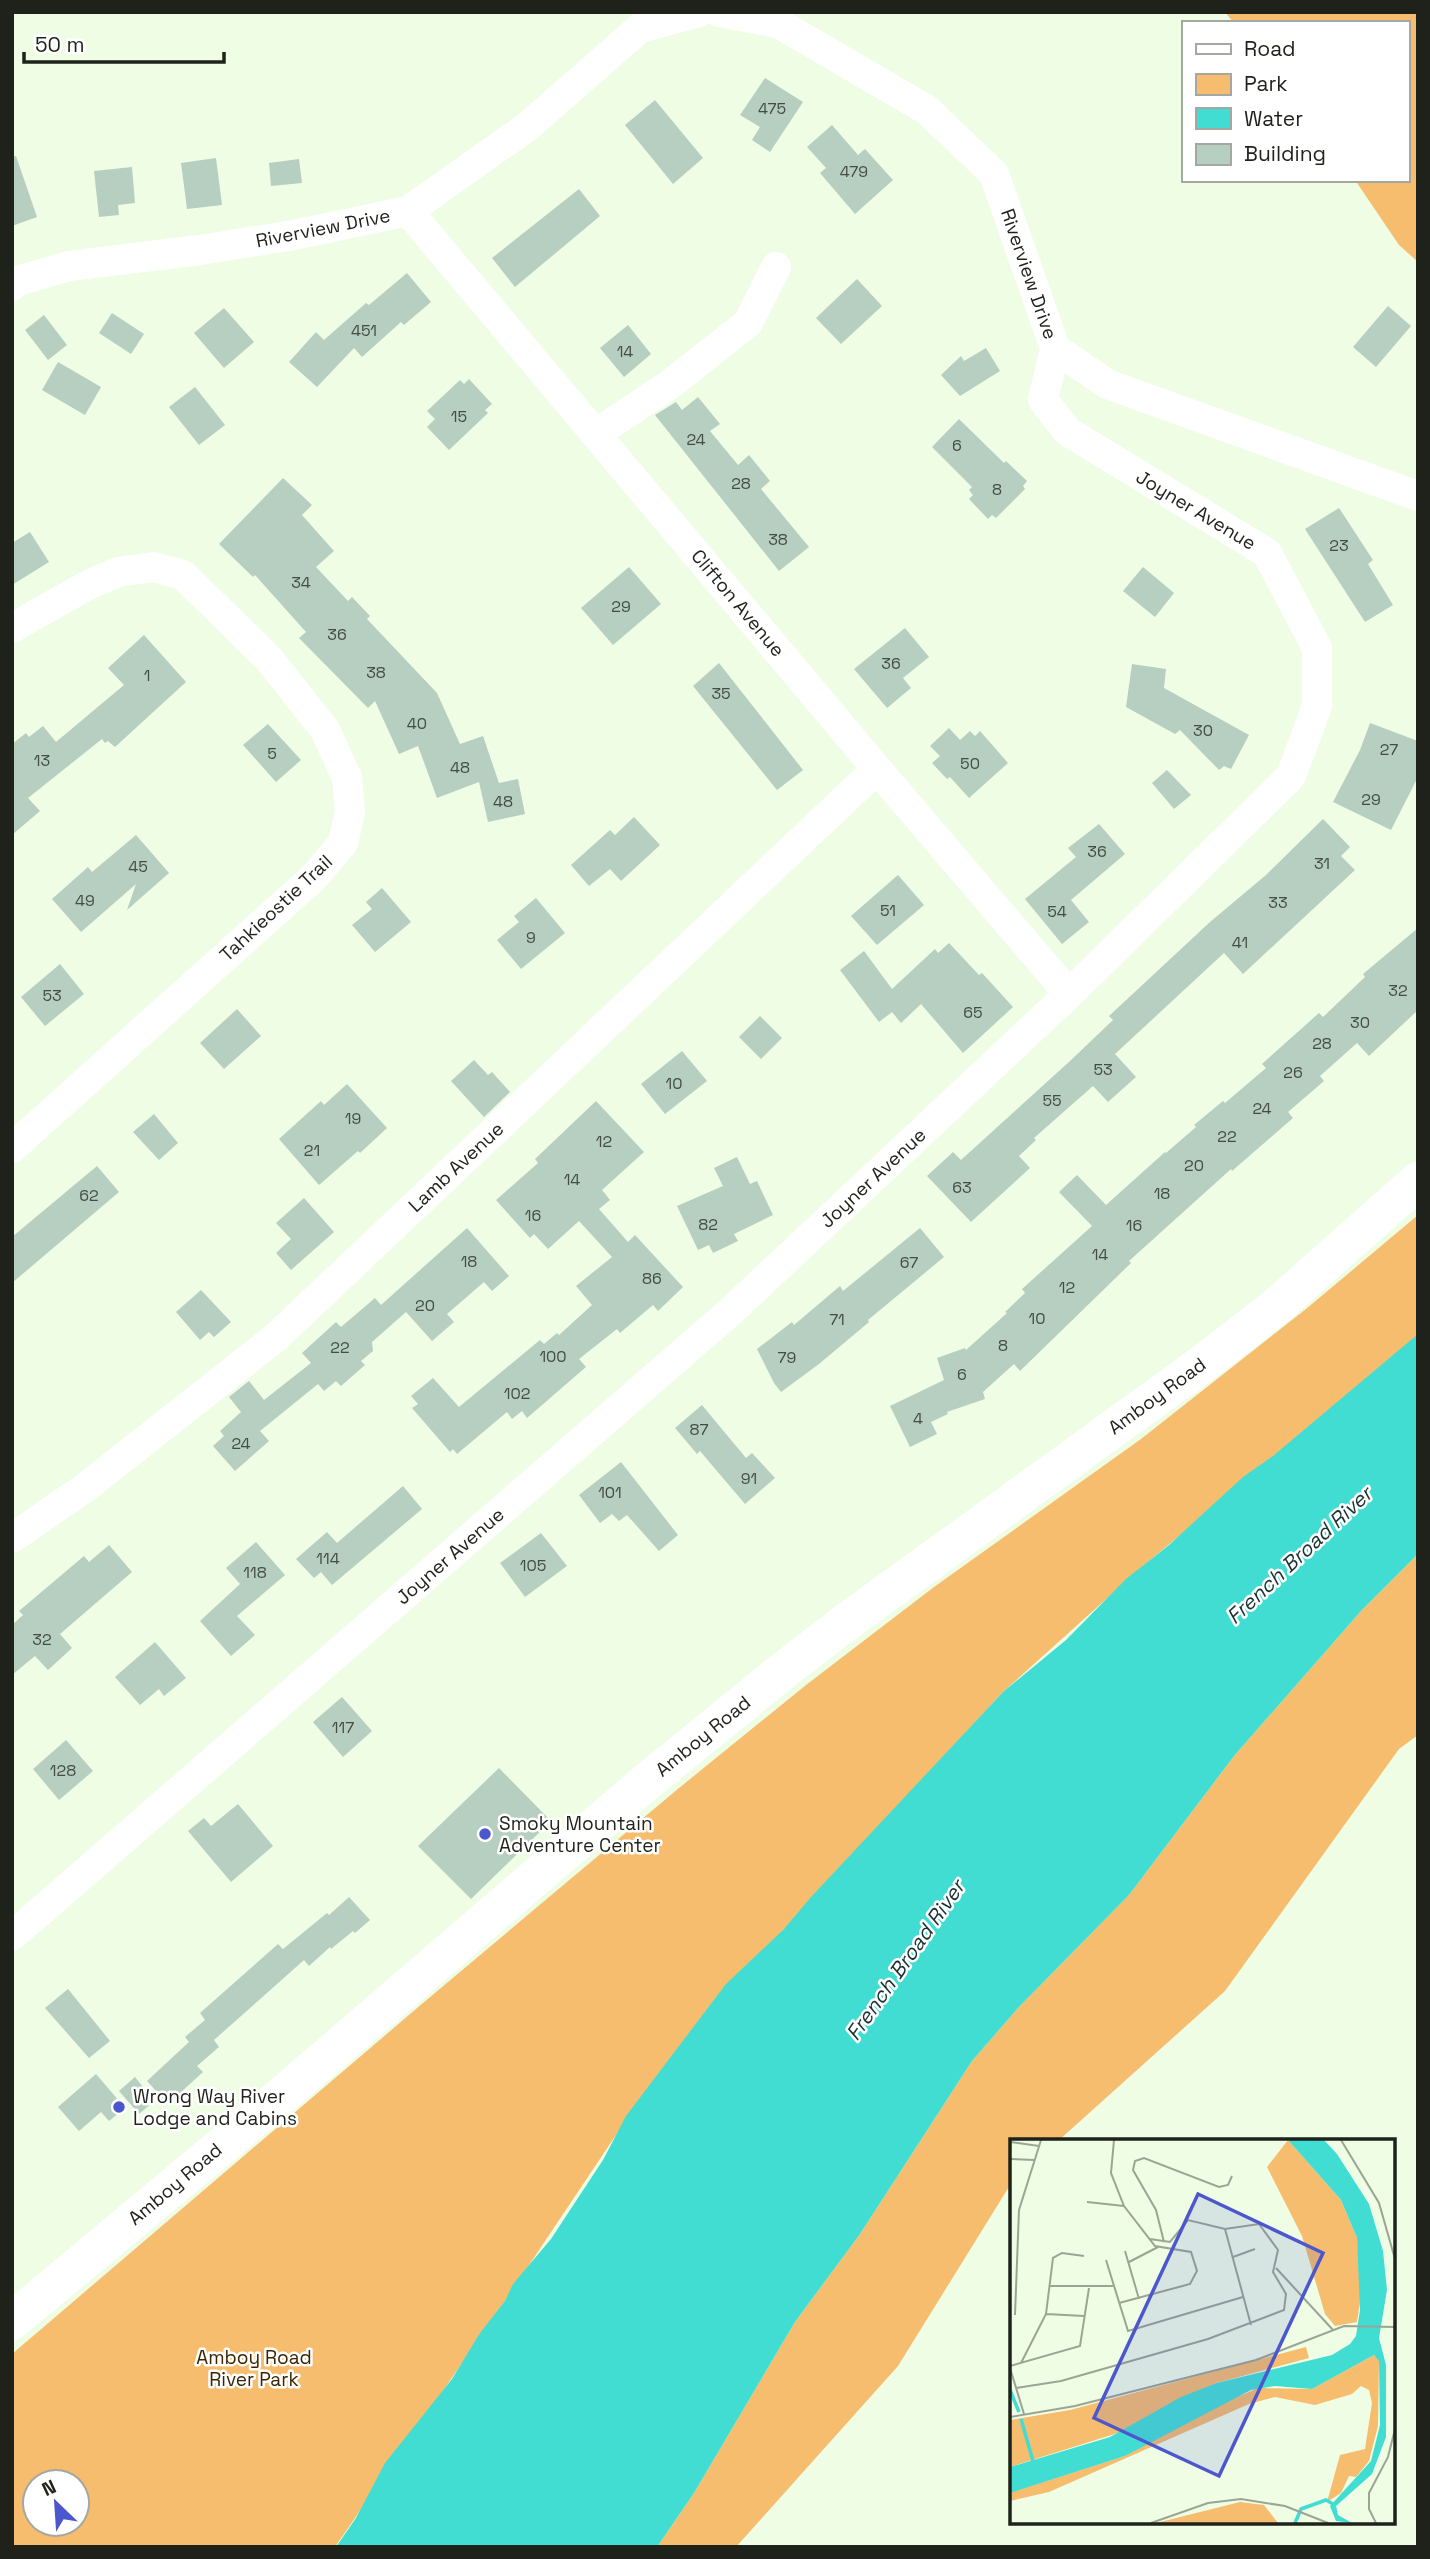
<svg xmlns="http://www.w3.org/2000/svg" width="1430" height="2559" font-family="'Space Grotesk',sans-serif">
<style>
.green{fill:#f6bd6e;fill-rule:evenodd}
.water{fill:#41ddd3}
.building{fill:#b6cfc0}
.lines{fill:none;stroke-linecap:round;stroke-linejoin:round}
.minor{stroke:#fff;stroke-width:30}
.major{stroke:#fff;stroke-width:38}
.poi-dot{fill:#4d57cd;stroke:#fff;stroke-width:2.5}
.labels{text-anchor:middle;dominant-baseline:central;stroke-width:5;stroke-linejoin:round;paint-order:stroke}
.number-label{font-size:16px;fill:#444d44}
.street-label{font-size:19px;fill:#1e221a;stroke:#fff}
.poi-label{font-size:19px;fill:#1e221a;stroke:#fff;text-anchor:start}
.park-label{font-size:19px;fill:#3d2500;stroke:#fff}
.water-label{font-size:21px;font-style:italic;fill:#1a3331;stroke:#fff}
.inset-river{fill:none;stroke:#41ddd3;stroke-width:3.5}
.inset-road{fill:none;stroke:#9ba594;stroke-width:2}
.view{fill:#4d57cd;fill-opacity:0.15;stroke:#4d57cd;stroke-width:3.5}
.inset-edge{fill:none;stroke:#1e221a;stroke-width:3.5}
</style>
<rect width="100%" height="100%" fill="#effde5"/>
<g class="green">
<polygon points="1225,12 1418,12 1418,262 1399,245 1355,180 1407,180 1407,23 1234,23"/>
<path d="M1418,1215v123l-274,227 -140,126 -221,239 -163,199 -115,172 -170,246h-323v-193l411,-351 256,-215 127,-103 128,-98 207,-148 165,-130zM35,2482h42v42h-42z"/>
<polygon points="1418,1554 1418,1735 1399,1749 1225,1991 1058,2141 1012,2141 1012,2182 898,2366 736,2547 657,2547 694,2493 795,2322 860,2234 972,2061 1018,2008 1129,1895 1234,1756 1361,1611"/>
</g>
<polygon class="water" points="1418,1334 1418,1554 1361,1611 1234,1756 1129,1895 1018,2008 972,2061 860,2234 795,2322 694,2493 657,2547 336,2547 356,2518 385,2463 452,2379 480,2333 505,2301 513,2284 551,2239 603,2160 626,2116 726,1984 783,1930 812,1896 1004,1691 1066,1640 1126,1579 1169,1545 1243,1477 1273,1456"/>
<g class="building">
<polygon points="765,78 803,102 770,152 752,140 760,127 740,115"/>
<polygon points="655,100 703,158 673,184 625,125"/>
<polygon points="832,125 858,155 865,149 893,180 855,214 820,173 826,168 807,147"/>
<polygon points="16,156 37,217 12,226 12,157"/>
<polygon points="216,158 222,205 187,209 181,163"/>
<polygon points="299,159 302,183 271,186 269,163"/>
<polygon points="132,167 135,203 118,205 119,215 99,217 94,171"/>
<polygon points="579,189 600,216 515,287 492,258"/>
<polygon points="407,273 431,302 404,325 401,322 362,357 354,348 317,387 289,362 316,332 324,340 366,303 369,305"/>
<polygon points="857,279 882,306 841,344 816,318"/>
<polygon points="1388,306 1411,326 1376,367 1353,347"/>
<polygon points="224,308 254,342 224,368 194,333"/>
<polygon points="112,313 144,334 131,354 99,333"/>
<polygon points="44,315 67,345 48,360 25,330"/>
<polygon points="628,325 651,354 624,377 600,348"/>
<polygon points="986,348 1000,371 960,396 941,375 961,356 964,361"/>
<polygon points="58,362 101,387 85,415 42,390"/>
<polygon points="469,379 492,404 485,410 488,413 449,450 427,427 435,419 427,411 460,380 464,384"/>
<polygon points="195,387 225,425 199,445 169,407"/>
<polygon points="698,397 720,424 710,431 738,465 749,455 770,481 761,489 809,547 779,571 655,415 676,402 682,410"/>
<polygon points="959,419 1004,463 1006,461 1027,481 1023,486 1025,489 996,518 992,515 988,519 969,499 973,495 969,490 972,487 932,447"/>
<polygon points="283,478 312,505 302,515 334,551 316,567 348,601 352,597 370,616 367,619 437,693 460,744 483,736 499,783 518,779 525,814 488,822 479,782 437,798 418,746 399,754 375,701 368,708 299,638 306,632 255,575 253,577 219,544"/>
<polygon points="1339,508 1373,560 1368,564 1393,605 1365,622 1305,529"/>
<polygon points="30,532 49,562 12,585 12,543"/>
<polygon points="629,567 661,604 613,645 581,608"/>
<polygon points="1143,567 1174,593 1155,617 1123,591"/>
<polygon points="905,628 929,657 903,678 911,688 887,708 854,669"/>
<polygon points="144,635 186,682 115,747 108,741 105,743 102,739 28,798 40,811 12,835 12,744 26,733 29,737 43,726 56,742 124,685 108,668"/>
<polygon points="719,663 803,770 777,790 693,686"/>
<polygon points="1132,664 1166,669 1164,688 1249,735 1231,769 1224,766 1219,770 1180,730 1175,734 1126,707"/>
<polygon points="1370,723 1418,741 1418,777 1391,830 1333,802 1360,750"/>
<polygon points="268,724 301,760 276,782 243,745"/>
<polygon points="949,728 960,740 970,731 975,736 980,731 1008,763 969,798 950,777 947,779 932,763 940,756 930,746"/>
<polygon points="1167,770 1191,795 1174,809 1152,783"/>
<polygon points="634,817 660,845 621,881 610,869 589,886 571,865 610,830 615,835"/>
<polygon points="1323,819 1350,847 1341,856 1355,870 1243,974 1224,953 1115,1054 1136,1077 1108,1102 1093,1086 1034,1138 1036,1140 1019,1156 1030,1168 971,1222 927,1176 953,1152 961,1160 1070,1061 1113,1020 1109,1016 1210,922 1266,875"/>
<polygon points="1099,824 1125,854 1071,900 1089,922 1062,944 1025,899 1076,857 1068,848"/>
<polygon points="136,835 169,873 127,910 136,884 81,932 52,899 88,867 92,872"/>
<polygon points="898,875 924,905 877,945 851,916"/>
<polygon points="382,888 411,922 375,952 352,925 372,909 366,902"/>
<polygon points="536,898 565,933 521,969 497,940 519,922 514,916"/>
<polygon points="1418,928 1418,1010 1369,1056 1357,1043 1320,1076 1324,1081 1288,1112 1293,1118 1232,1171 1231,1169 1129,1261 1131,1263 1020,1371 1014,1364 983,1392 985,1399 947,1412 948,1414 931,1422 937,1434 910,1447 890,1406 944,1380 937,1358 965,1348 966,1350 1007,1313 1005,1312 1025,1293 1022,1289 1092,1226 1059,1192 1077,1175 1106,1205 1165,1152 1166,1153 1196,1127 1194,1125 1223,1101 1225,1103 1266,1068 1262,1064 1319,1013 1323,1017 1365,977 1363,974"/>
<polygon points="949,943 979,975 982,973 1013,1007 963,1053 921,1004 901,1023 892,1012 879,1022 840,970 864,951 892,989 935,949 938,953"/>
<polygon points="60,964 84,994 45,1026 21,997"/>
<polygon points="237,1009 261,1036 224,1069 200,1043"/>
<polygon points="760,1016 782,1038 761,1059 739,1037"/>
<polygon points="682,1051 707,1081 665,1114 641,1084"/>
<polygon points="474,1060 488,1075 492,1072 510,1092 484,1117 451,1081"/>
<polygon points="347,1084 387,1128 360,1153 358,1151 319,1185 279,1139 321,1101 324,1105"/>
<polygon points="596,1101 644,1152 602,1190 610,1200 599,1209 628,1242 635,1235 683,1287 658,1311 653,1305 620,1333 617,1329 579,1359 586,1367 527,1418 522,1411 512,1419 507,1412 457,1454 453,1449 450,1452 412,1408 418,1404 411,1396 433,1378 459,1407 540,1340 544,1344 557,1333 559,1335 592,1305 576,1286 612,1257 579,1221 548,1249 534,1234 530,1238 496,1200 538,1163 535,1159"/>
<polygon points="154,1114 178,1143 159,1160 133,1132"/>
<polygon points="737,1157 750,1184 757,1181 773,1215 734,1234 738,1241 713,1253 709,1245 698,1250 677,1206 723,1186 714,1168"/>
<polygon points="97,1166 119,1192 12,1283 12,1237"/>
<polygon points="304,1198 334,1232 291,1270 276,1253 291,1239 276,1223"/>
<polygon points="467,1228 509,1276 492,1291 484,1282 447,1314 454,1322 432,1341 406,1312 372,1342 373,1351 361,1361 365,1365 341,1386 336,1381 324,1391 318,1384 260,1431 269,1441 235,1471 213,1446 224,1436 220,1431 241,1412 229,1397 249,1381 264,1400 311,1363 302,1353 336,1322 341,1327 375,1298 381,1305"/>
<polygon points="920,1228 944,1257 868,1320 869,1322 819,1364 781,1392 774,1383 757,1349 792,1322 794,1325 840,1286 843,1291"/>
<polygon points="201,1290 231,1322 214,1337 209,1332 200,1340 176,1312"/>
<polygon points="702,1405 746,1458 752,1453 775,1478 745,1504 700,1451 697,1454 675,1428"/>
<polygon points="621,1462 678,1535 659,1551 627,1515 619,1521 612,1514 600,1523 579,1495"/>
<polygon points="403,1486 422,1509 332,1585 321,1572 314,1578 296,1559 327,1532 337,1543"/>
<polygon points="541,1533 567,1566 525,1597 500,1563"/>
<polygon points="256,1542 285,1575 237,1616 255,1635 231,1656 200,1621 240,1584 226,1568"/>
<polygon points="109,1545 132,1572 60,1634 72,1648 48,1670 35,1656 12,1675 12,1625 23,1615 19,1611 84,1556 89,1562"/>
<polygon points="155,1642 186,1678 164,1696 159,1689 140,1705 115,1677"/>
<polygon points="342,1697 372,1731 343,1757 313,1722"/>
<polygon points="66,1740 93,1771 59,1800 33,1769"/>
<polygon points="499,1768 551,1821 471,1899 418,1846"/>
<polygon points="238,1804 273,1846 231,1882 188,1831 204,1818 211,1826"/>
<polygon points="349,1897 370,1920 355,1933 353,1931 331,1949 330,1947 309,1966 304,1960 214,2040 219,2047 197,2066 203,2072 168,2104 147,2081 189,2042 185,2037 205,2020 200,2013 278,1944 283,1949 327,1913 329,1915"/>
<polygon points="68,1989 110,2041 89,2058 45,2008"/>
<polygon points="96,2074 125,2108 109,2121 101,2112 79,2131 58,2107"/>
<polygon points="135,2077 154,2101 139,2114 119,2091"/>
</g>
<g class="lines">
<g class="minor">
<polyline points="719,12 778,23 927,110 994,174 1055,348 1107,384 1418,496"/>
<polyline points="408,211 877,769 1069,994"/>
<polyline points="12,286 17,281 69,266 200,250 294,235 408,211 527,127 640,28 699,12"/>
<polyline points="597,433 669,385 748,323 776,267"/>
<polyline points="12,628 88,585 118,572 153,567 183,575 268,658 325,730 347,778 350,812 343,843 314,877 12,1148"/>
<polyline points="12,1538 86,1487 274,1339 877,769"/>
<polyline points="12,1936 730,1312 1069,994 1291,776 1317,706 1317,648 1267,553 1067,431 1043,400 1055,348"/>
</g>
<polyline class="major" points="12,2321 272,2104 644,1784 779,1674 845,1623 1201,1365 1277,1306 1418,1181"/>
</g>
<g class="poi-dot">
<circle cx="485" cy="1834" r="7"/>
<circle cx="119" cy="2107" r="7"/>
</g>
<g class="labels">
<g class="number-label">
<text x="772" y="108">475</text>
<text x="854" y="171">479</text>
<text x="364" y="330">451</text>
<text x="625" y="351">14</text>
<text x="459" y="416">15</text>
<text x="696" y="439">24</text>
<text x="957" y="445">6</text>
<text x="741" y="483">28</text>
<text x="997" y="489">8</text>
<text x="778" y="539">38</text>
<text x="1339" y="545">23</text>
<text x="301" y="582">34</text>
<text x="621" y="606">29</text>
<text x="337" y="634">36</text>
<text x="891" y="663">36</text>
<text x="376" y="672">38</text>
<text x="147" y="675">1</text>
<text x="721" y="693">35</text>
<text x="417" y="723">40</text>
<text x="1203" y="730">30</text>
<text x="1389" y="749">27</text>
<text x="272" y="753">5</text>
<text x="42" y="760">13</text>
<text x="970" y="763">50</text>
<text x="460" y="767">48</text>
<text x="1371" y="799">29</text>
<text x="503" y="801">48</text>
<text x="1097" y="851">36</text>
<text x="1322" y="863">31</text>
<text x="138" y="866">45</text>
<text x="85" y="900">49</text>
<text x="1278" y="902">33</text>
<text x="888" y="910">51</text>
<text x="1057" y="911">54</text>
<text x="531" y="937">9</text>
<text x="1240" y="942">41</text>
<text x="1398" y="990">32</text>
<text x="52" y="995">53</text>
<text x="973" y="1012">65</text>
<text x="1360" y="1022">30</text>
<text x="1322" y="1043">28</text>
<text x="1103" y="1069">53</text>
<text x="1293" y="1072">26</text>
<text x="674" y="1083">10</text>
<text x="1052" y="1100">55</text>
<text x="1262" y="1108">24</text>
<text x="353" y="1118">19</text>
<text x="1227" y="1136">22</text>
<text x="604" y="1141">12</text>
<text x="312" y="1150">21</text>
<text x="1194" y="1165">20</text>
<text x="572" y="1179">14</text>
<text x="962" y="1187">63</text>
<text x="1162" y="1193">18</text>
<text x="89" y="1195">62</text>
<text x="533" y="1215">16</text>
<text x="708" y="1224">82</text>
<text x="1134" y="1225">16</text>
<text x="1100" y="1254">14</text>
<text x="469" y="1261">18</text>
<text x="909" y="1262">67</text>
<text x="652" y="1278">86</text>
<text x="1067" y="1287">12</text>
<text x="425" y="1305">20</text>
<text x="1037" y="1318">10</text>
<text x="837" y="1319">71</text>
<text x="1003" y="1345">8</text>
<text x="340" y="1347">22</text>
<text x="553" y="1356">100</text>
<text x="787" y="1357">79</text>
<text x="962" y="1374">6</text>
<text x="517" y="1393">102</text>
<text x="918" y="1418">4</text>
<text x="699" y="1429">87</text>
<text x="241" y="1443">24</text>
<text x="749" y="1478">91</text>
<text x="610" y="1492">101</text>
<text x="328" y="1558">114</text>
<text x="533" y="1565">105</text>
<text x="255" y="1572">118</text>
<text x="42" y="1639">32</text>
<text x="343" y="1727">117</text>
<text x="63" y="1770">128</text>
</g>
<g class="street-label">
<text transform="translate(323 228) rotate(-11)">Riverview Drive</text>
<text transform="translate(1029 274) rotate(71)">Riverview Drive</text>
<text transform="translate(1196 510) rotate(31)">Joyner Avenue</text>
<text transform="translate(738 603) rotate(50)">Clifton Avenue</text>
<text transform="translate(276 908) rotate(-43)">Tahkieostie Trail</text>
<text transform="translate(456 1167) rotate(-43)">Lamb Avenue</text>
<text transform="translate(873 1178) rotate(-43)">Joyner Avenue</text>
<text transform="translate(1157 1396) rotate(-36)">Amboy Road</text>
<text transform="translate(450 1556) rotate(-41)">Joyner Avenue</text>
<text transform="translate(703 1736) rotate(-39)">Amboy Road</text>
<text transform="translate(175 2184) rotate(-40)">Amboy Road</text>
</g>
<g class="poi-label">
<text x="499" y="1823">Smoky Mountain<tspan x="499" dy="22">Adventure Center</tspan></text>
<text x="133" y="2096">Wrong Way River<tspan x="133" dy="22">Lodge and Cabins</tspan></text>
</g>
<g class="park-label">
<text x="254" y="2357">Amboy Road<tspan x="254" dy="22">River Park</tspan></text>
</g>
<g class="water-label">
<text transform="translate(1299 1555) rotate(-43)">French Broad River</text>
<text transform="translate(905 1960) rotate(-55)">French Broad River</text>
</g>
</g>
<g transform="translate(1010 2139)">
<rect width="385" height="385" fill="#effde5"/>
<path d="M278,1l53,60 16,38 4,57 -4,27 -22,4 -10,-12 -23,-78 -35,-69zM296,208l3,11 -92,25 -96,49 -111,35v-47l60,-10zM364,216l5,5 -1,66 -9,35 -13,16 -7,-1 -8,17 -14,9 13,-47 25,-6 7,-46 -3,-13 -8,-4 -9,8 -37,11 -40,-8 -26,7 -200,88 -39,9 2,-9 113,-36 74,-42 59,-26 54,1zM230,363l24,3 14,18h-122z" fill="#f6bd6e"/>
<path d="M278,1h36l13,14 32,50 14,47 4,39 -8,48 7,27v72l-14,37 -36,32 2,9 14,8 -16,-2 -6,-15 41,-45 9,-36 -1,-64 -5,-6 -62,34 -37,-3 -24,4 -126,66 -115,37v-26l100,-30 71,-40 36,-14 115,-28 18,-11 6,-8 4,-26 -3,-72 -16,-38z" fill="#41ddd3"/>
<path class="inset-river" d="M0,251l9,22M11,280l12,42M285,384l6,-14 25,-9 7,4"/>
<path class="inset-road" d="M104,1l-3,33 13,33 31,40 36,6 6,19 -7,13 -71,19M331,1l38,63 16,56M0,3l29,4M0,20l24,1M77,63l37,4M215,90l26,96M154,103l-8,-32 -23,-40 2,-9 9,-3 75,29 9,-2 4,-9M115,112l14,48M223,118l22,-8M96,121l22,71 115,-34M119,123l29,-15M266,129l57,62M40,147h63M36,175l38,2M5,176l4,-105 22,-70M11,224l25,-49 7,-56 9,-5 22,3M0,227l70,-20 9,-58M0,229l14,46M6,249l45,-7 147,-42 76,-29 2,-16 -13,-22 5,-22 -19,-26 -34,5 -37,-9 -18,22 -20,-3M0,278l65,-11 181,-46 88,-34 51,1M141,384l57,-20 33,-4 44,7 43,17M366,384l-7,-14v-16l19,-36 7,-28"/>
<path class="view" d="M188,55l125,59 -104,223 -125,-58z"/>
<rect width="385" height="385" class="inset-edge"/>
</g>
<rect width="1430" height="2559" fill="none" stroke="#1e221a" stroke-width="28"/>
<rect x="1182" y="21" width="228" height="161" fill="#ffffff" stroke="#a5a7a3" stroke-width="2"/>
<rect x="1196" y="44" width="35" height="10" fill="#ffffff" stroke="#a5a7a3" stroke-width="2"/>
<text x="1244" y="56" font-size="21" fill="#1e221a">Road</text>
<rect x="1196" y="74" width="35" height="21" fill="#f6bd6e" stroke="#a5a7a3" stroke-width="2"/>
<text x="1244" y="91" font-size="21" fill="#1e221a">Park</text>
<rect x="1196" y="108" width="35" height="21" fill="#41ddd3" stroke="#a5a7a3" stroke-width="2"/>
<text x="1244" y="126" font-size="21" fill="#1e221a">Water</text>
<rect x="1196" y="144" width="35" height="21" fill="#b6cfc0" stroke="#a5a7a3" stroke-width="2"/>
<text x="1244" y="161" font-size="21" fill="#1e221a">Building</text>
<g transform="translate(56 2503) rotate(335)"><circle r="33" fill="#ffffff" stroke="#a5a7a3" stroke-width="2"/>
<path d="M0-5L12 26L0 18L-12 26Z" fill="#4d57cd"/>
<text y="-10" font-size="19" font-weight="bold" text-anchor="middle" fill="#1e221a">N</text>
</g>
<path d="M24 52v10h200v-10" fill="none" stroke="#1e221a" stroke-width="3.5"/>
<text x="35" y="52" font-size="21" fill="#1e221a" stroke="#ffffff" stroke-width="5" paint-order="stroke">50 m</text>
</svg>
